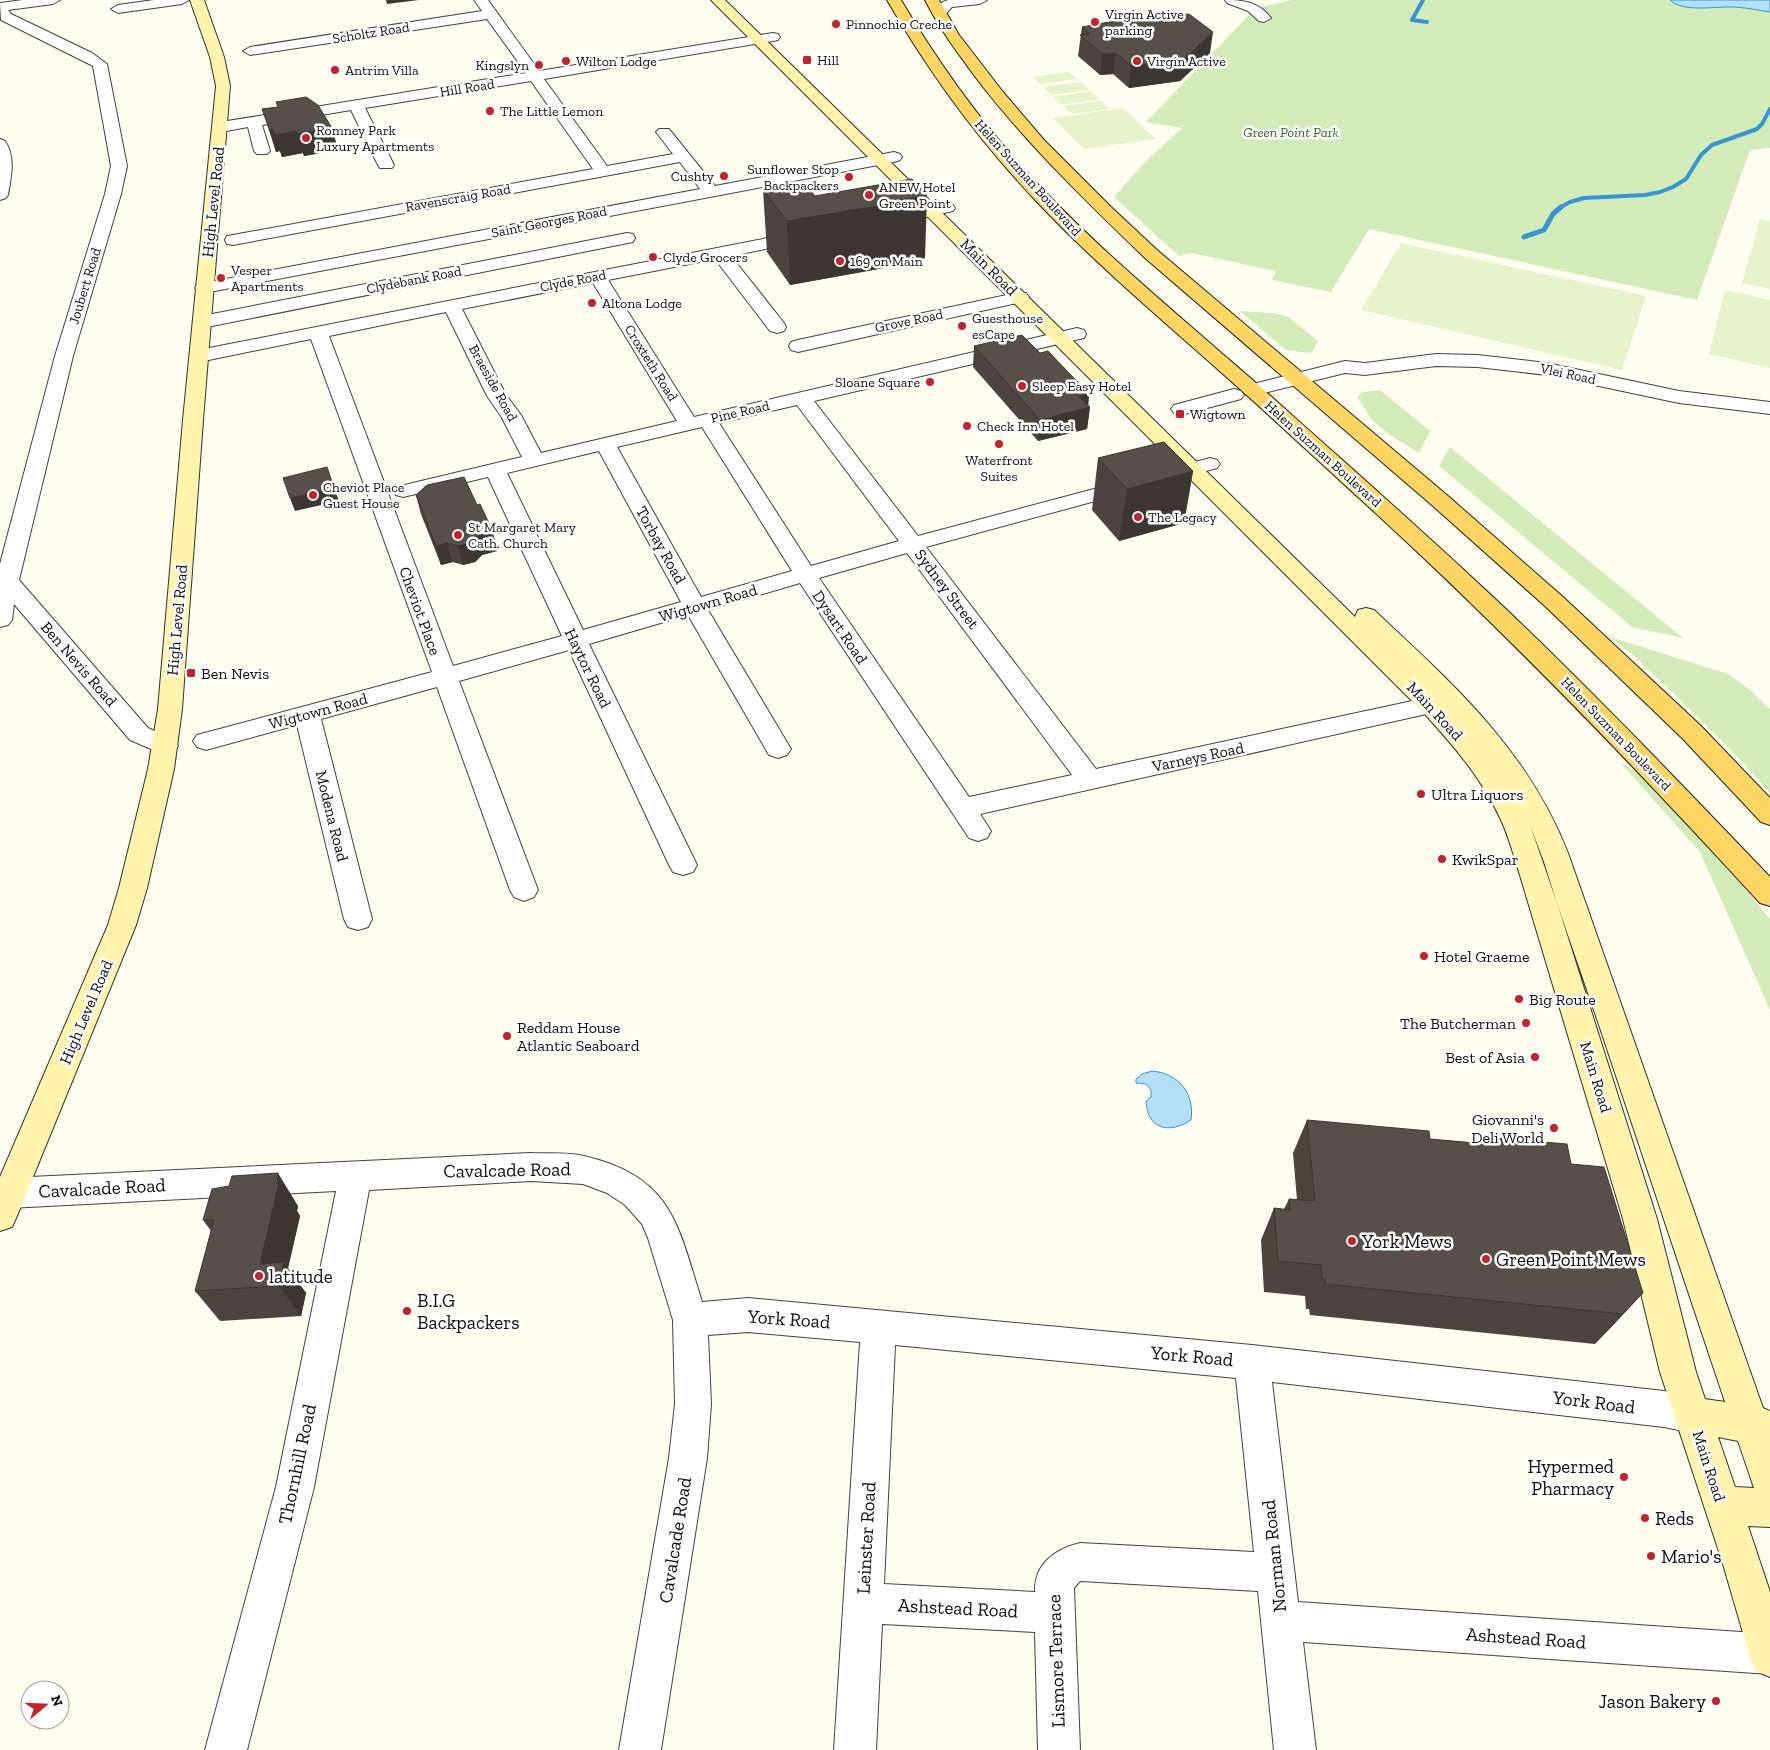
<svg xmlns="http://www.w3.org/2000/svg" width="1770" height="1750" font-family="'Zilla Slab',serif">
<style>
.green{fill:#d3ebb8}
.pitch{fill:#e5f2ca}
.water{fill:#b3dff8;stroke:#3796d1}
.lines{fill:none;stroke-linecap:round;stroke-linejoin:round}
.stream-far1{stroke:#3796d1;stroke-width:4}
.stream{stroke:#3796d1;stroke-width:5}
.street-casing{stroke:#414141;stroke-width:2}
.secondary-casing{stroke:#303030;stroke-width:2}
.primary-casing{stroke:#1f1f1f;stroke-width:2}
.street{fill:#fff;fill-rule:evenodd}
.secondary{fill:#fff4ab;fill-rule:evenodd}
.primary{fill:#fcd562;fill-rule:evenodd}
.wall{fill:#4b4440}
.shaded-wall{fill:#3d3734}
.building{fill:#574f4a;stroke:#3d3734}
.poi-dot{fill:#c3222c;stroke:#fff;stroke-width:2}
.labels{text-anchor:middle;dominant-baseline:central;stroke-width:5;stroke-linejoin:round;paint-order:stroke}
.far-poi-label{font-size:14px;fill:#0e0e0e;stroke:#fff;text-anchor:start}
.far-street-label{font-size:14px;fill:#0e0e0e;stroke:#fff}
.far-park-label{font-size:14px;font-style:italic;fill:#2d691c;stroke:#fff}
.street-label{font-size:16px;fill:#0e0e0e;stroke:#fff}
.poi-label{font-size:16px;fill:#0e0e0e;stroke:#fff;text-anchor:start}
.near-street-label{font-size:19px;fill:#0e0e0e;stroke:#fff}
.near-poi-label{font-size:19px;fill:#0e0e0e;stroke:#fff;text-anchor:start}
</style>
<rect width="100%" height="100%" fill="#fffcf0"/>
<g class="green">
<polygon points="1292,0 1770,0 1770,148 1750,150 1697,300 1369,229 1331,292 1272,280 1276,271 1191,253 1179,256 1114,197 1144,163 1182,128 1146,122 1252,12 1263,12 1261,7"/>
<polygon points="1240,311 1273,313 1287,316 1318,341 1312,352 1309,353 1286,350"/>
<polygon points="1380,390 1430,431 1419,453 1387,433 1372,420 1357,397 1363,392"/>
<polygon points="1450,447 1683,638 1632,627 1439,466"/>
<path d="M1607,636l121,38 22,16 20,19v84c-31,-36 -65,-69 -99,-102 -20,-18 -41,-42 -64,-55z"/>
<polygon points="1620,762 1644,777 1711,848 1770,919 1770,1010 1700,852"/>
</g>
<g class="pitch">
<polygon points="1069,72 1077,79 1040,84 1033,77"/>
<polygon points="1081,82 1089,90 1051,95 1043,87"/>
<polygon points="1091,91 1099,99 1061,105 1053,97"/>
<polygon points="1101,101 1110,109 1072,114 1063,106"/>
<polygon points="1123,108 1156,139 1084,149 1053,118"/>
<polygon points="1760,219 1770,221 1770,289 1742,283"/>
<polygon points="1401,243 1646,296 1622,370 1361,310"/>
<polygon points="1725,290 1770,300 1770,368 1709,354"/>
</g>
<g class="water">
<path d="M1670,0h100v12c-12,-2 -23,-4 -35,-5 -19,-1 -52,6 -65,-7z"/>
<path d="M1152,1071c26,2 43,22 39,49 -21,14 -44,10 -45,-19l5,-4v-7l-5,-6 -10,-1v-4l6,-5z"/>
</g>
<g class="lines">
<g class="stream-far1">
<polyline points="1423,0 1412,20 1427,22"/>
<polyline points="1559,208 1570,202 1584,198 1645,195 1660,192 1673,187 1686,179 1701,155 1712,145 1757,129 1762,124 1770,109"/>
</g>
<polyline class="stream" points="1524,237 1544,230 1553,214 1561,207"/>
<defs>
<g id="street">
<polygon points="23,0 60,0 53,4 8,10 11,14 92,53 107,64 127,166 121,194 73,356 19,580 148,728 174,740 178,746 174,752 165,755 130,740 14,604 12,620 8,625 0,627 0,564 55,356 105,194 111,166 93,66 1,20 0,3"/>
<polygon points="154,0 189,0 182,4 118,13 111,9 118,5"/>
<polygon points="474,0 488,0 539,71 773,33 778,34 780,37 778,40 773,41 544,79 607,166 673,154 656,132 659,129 669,129 715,186 894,152 900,154 902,157 900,160 894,162 204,293 198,292 195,288 198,284 204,283 700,189 680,162 233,245 227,244 225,240 227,236 233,235 593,169 531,81 365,108 394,165 392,168 380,168 378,165 351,110 262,125 270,151 267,154 257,154 254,151 248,127 221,132 216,130 213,127 216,124 221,122 526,73 487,19 250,55 243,51 250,47 482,11"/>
<path d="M948,0h39l-7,4 -28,3 -8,9h-10l-2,-3c4,-6 9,-11 16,-13z"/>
<path d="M1225,0c19,0 34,2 46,18l-7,4 -5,-1 -11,-10 -21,-8z"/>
<path d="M0,139l5,2c11,16 6,36 3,54l-2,3 -6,2z"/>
<polygon points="947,203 953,205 955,208 953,211 904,222 898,221 896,217 898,213"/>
<path d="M803,231l6,1 2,4 -2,4 -78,16 53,67 2,4 -2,4 -7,2 -7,-2 -55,-72 -107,21 86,137 383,-89 7,2 2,4 -2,4 -270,63 104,135 292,-78 7,2 3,4 -3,4 -291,79 170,222 335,-72 9,2 3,6 -3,6 -460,103 11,17 -4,7 -9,3 -9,-3 -169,-255 -92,27 83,139 -4,6 -9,3 -9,-3 -81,-140 -99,29 108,221 -4,7 -10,3 -10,-3 -4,-7 -100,-215 -110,31 79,209 -4,7 -10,4 -10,-4 -4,-7 -73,-203 -116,32 51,200 -4,8 -10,3 -10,-3 -4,-8 -47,-194 -91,25 -9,-3 -4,-6 4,-6 235,-63 -121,-333 -112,23 -7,-2 -2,-4 2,-4 7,-2zM593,283l84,138 -136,32 -20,-38 -15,-20 -44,-86zM446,312l41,84 14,20 21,41 -126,30 -4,4 4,4 7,2 85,-20 74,159 -109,30 -124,-330zM797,405l102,136 -88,25 -92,-143zM702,427l90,144 -91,26 -84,-150zM599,451l82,151 -98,28 -76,-157zM907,553l165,222 -103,22 -150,-219z"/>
<polygon points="627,233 633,234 635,238 633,242 202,328 196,326 193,322 196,318 202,316"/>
<polygon points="1020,292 1026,293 1029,297 1026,301 798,352 791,350 789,346 791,342 798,340"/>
<polygon points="1436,354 1477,355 1547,363 1679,391 1770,402 1770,414 1679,403 1547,375 1477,367 1436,366 1365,375 1345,373 1252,396 1245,394 1242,390 1245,386 1345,361 1365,363"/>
<polygon points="1234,389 1241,391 1244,395 1241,399 1181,415 1174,413 1171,409 1174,405"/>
<path d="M531,1153c17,1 37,-1 53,3 89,21 94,69 118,146l46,-4 504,47 412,46 29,6 13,5 5,13 -5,13 -13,5 -29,-6 -392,-45 26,220 472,32v40l-467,-32 13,108h-42l-16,-159 -178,-10 -6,7 6,162h-42l-3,-118 -153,-8 -6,126h-42l26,-408 -112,-10 -40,3 3,69 -4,54 -46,292h-42l50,-292 6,-54 -2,-84 -25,-82 -6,-14 -17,-19 -18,-12 -24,-9 -52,-3 -162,9 -55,297 -67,263h-42l71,-263 60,-296 -327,17 -9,-4v-22l9,-4zM895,1345l341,33 18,174 -174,-9c-25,6 -46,21 -45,49l-151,-8z"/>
</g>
<g id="secondary">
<polygon points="190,0 204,0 224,57 230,86 203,420 182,709 174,769 147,888 136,925 17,1216 12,1227 0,1231 0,1177 108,925 119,888 148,769 158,709 183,420 216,86 210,57"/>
<path d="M711,0h14l630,617 3,-7 8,-2 8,2c80,75 153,139 194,243l195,555 7,3v116l-22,-1 22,66v85l-14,-6 -6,-14 -27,-93 -63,-192 -37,-153 -107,-357c-5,-15 -9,-30 -16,-44 -19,-41 -48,-74 -78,-107zM1530,825l68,197 127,380 -20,-3 -9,-27 -39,-153 -113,-357zM1718,1437l20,4 16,47 -19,-1z"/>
</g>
<g id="primary">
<path d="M887,0h14c35,59 74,114 120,166 63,70 134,129 205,191 38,32 74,66 112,99 57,51 114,102 170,155 90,86 176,176 262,266v29l-10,-3c-129,-141 -260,-277 -401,-405 -48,-44 -96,-89 -145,-132 -60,-53 -121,-105 -176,-163 -59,-62 -108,-129 -151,-203z"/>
<path d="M925,0h14l20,35 44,57 41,48 67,67 46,43 291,246 115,101 138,129 69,72v27l-9,-3 -78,-83 -137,-132 -113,-101 -288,-248c-58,-56 -116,-112 -165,-175 -20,-27 -40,-53 -55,-83z"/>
</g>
</defs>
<use href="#street" class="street-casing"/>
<use href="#secondary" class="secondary-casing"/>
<use href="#primary" class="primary-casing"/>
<use href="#street" class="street"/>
<use href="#secondary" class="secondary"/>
<use href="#primary" class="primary"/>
</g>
<g class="wall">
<polygon points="1124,22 1210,53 1180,81 1129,88 1113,74 1100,75 1078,56 1082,27"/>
<polygon points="276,102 332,128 338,150 304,156 303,153 282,157 280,151 276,152 262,109 278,107"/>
<polygon points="763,190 815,196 925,258 895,264 895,266 790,285 767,252"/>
<polygon points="974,346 1040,353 1089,394 1088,406 1090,407 1087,429 1038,441 973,367"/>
<polygon points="1098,458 1193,471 1184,523 1119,541 1092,510"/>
<polygon points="416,495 497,551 482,555 475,562 463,565 453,562 441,565 421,514"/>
<polygon points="1307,1120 1430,1139 1490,1144 1494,1138 1571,1164 1643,1293 1615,1323 1595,1344 1310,1315 1309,1309 1306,1309 1305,1296 1264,1292 1261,1240 1274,1208 1284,1209 1289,1199 1297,1200 1293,1153"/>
<polygon points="298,1206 297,1211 300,1216 288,1268 306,1293 301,1316 220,1321 195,1291 211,1231 203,1220"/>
</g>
<g class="shaded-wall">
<polygon points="386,0 419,0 387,4"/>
<polygon points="1213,32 1210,53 1180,81 1129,88 1131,66"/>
<polygon points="1116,53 1113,74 1100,75 1102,54"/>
<polygon points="332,128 338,150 304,156 297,134"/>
<polygon points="273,129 280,151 276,152 270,130"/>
<polygon points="296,131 303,153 282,157 275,135"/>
<polygon points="927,195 925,258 895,264 895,266 790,285 787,221"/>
<polygon points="1089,394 1088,408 1090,407 1087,429 1038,441 1040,420 1079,397"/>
<polygon points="1193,471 1184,523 1119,541 1127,489"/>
<polygon points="334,488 339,501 295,511 290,498"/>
<polygon points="493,532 497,551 482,555 475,562 463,565 458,546 477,536"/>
<polygon points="447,543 453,562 441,565 436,546"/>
<polygon points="278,1173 298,1206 297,1211 300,1216 288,1268 306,1293 301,1316 279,1286 260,1264"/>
<polygon points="1643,1293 1615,1323 1595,1344 1622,1314"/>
</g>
<g class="building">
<polygon points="1189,14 1213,32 1183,60 1131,66 1116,53 1102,54 1080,35 1090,34 1082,27 1120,20 1124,22"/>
<polygon points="306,97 318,105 332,128 297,134 296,131 275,135 273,129 270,130 262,109 278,107 276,102"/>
<polygon points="912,179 927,195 894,201 895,203 787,221 763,190 804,182 815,196"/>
<polygon points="1022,335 1040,353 1048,351 1089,394 1079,397 1090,407 1040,420 974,346"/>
<polygon points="1164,442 1193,471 1127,489 1098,458"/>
<polygon points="327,467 334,488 290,498 283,478"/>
<polygon points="464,477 477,505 480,504 493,532 477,536 470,543 458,546 447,543 436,546 416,495 427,485"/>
<polygon points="1307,1120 1429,1131 1430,1139 1496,1145 1494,1138 1567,1144 1571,1164 1604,1167 1643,1293 1622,1314 1325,1284 1325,1279 1322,1278 1321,1265 1278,1261 1274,1208 1290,1210 1289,1199 1315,1201"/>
<polygon points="278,1173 275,1184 279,1183 260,1264 284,1262 279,1286 195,1291 214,1220 203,1220 212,1189 229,1186 232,1176"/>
</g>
<g class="poi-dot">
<circle cx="1095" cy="22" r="5"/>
<circle cx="836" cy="24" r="5"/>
<rect x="802" y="55" width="10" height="10" rx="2.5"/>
<circle cx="566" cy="61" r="5"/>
<circle cx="1137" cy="61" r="5"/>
<circle cx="539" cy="65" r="5"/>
<circle cx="335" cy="70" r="5"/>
<circle cx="490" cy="111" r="5"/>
<circle cx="306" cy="138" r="5"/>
<circle cx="724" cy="176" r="5"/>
<circle cx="849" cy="177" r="5"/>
<circle cx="869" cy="195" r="5"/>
<circle cx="653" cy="257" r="5"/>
<circle cx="840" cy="261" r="5"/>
<circle cx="221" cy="278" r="5"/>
<circle cx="592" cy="303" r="5"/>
<circle cx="962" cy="326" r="5"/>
<circle cx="930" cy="382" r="5"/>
<circle cx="1022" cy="386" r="5"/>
<rect x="1175" y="409" width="10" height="10" rx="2.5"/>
<circle cx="967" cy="426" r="5"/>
<circle cx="999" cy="444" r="5"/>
<circle cx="313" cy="495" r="5"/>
<circle cx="1138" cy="517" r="5"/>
<circle cx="458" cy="535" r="5"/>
<rect x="186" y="668" width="10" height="10" rx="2.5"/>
<circle cx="1421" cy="794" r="5"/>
<circle cx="1442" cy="859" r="5"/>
<circle cx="1424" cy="956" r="5"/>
<circle cx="1519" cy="999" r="5"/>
<circle cx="1526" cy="1023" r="5"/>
<circle cx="507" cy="1036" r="5"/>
<circle cx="1535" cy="1057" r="5"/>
<circle cx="1554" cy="1128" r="5"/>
<circle cx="1352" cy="1241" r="5"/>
<circle cx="1486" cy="1259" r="5"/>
<circle cx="259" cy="1276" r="5"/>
<circle cx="407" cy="1311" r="5"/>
<circle cx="1624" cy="1477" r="5"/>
<circle cx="1645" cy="1518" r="5"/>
<circle cx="1651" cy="1556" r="5"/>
<circle cx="1716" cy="1701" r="5"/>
</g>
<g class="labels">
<g class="far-poi-label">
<text x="1105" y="14">Virgin Active<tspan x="1105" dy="16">parking</tspan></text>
<text x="846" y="24">Pinnochio Creche</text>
<text x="817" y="60">Hill</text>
<text x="576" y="61">Wilton Lodge</text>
<text x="1147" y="61">Virgin Active</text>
<text x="529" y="65" text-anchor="end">Kingslyn</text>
<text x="345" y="70">Antrim Villa</text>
<text x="500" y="111">The Little Lemon</text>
<text x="316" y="130">Romney Park<tspan x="316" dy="16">Luxury Apartments</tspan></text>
<text x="839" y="169" text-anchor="end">Sunflower Stop<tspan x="839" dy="16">Backpackers</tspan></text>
<text x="714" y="176" text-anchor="end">Cushty</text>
<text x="879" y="187">ANEW Hotel<tspan x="879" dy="16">Green Point</tspan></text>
<text x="663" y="257">Clyde Grocers</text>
<text x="850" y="261">169 on Main</text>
<text x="231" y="270">Vesper<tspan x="231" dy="16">Apartments</tspan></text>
<text x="602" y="303">Altona Lodge</text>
<text x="972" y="318">Guesthouse<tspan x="972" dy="16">esCape</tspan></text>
<text x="920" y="382" text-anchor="end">Sloane Square</text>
<text x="1032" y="386">Sleep Easy Hotel</text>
<text x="1190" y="414">Wigtown</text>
<text x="977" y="426">Check Inn Hotel</text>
<text x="999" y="460" text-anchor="middle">Waterfront<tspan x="999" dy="16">Suites</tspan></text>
<text x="323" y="487">Cheviot Place<tspan x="323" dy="16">Guest House</tspan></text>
<text x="1148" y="517">The Legacy</text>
<text x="468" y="527">St Margaret Mary<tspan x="468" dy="16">Cath. Church</tspan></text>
</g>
<g class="far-street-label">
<text transform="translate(371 33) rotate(-9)">Scholtz Road</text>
<text transform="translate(467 88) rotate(-9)">Hill Road</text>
<text transform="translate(1028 178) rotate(48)">Helen Suzman Boulevard</text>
<text transform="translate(458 198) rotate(-10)">Ravenscraig Road</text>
<text transform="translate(549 222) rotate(-11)">Saint Georges Road</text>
<text transform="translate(414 280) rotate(-11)">Clydebank Road</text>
<text transform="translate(573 281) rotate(-11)">Clyde Road</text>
<text transform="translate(85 286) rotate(-73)">Joubert Road</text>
<text transform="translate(909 321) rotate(-12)">Grove Road</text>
<text transform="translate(651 363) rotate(58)">Croxteth Road</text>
<text transform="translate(1568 374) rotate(12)">Vlei Road</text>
<text transform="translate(493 383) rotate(61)">Braeside Road</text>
<text transform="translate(740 412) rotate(-13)">Pine Road</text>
<text transform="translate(1323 454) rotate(42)">Helen Suzman Boulevard</text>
<text transform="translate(1616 734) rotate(46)">Helen Suzman Boulevard</text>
</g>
<g class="far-park-label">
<text x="1291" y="132">Green Point Park</text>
</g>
<g class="street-label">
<text transform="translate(213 202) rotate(-84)">High Level Road</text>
<text transform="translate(989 267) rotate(45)">Main Road</text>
<text transform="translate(661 545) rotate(61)">Torbay Road</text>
<text transform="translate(947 589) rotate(53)">Sydney Street</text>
<text transform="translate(708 603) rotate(-16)">Wigtown Road</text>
<text transform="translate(420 611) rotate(70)">Cheviot Place</text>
<text transform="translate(177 620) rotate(-85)">High Level Road</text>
<text transform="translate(840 627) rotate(56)">Dysart Road</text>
<text transform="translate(79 664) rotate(49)">Ben Nevis Road</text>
<text transform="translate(588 668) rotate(64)">Haytor Road</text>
<text transform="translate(318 711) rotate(-15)">Wigtown Road</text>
<text transform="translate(1435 711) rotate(47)">Main Road</text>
<text transform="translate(1198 757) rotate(-12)">Varneys Road</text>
<text transform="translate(332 816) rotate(76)">Modena Road</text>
<text transform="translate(86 1012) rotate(-67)">High Level Road</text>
<text transform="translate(1596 1077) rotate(73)">Main Road</text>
<text transform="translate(1709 1466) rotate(72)">Main Road</text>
</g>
<g class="poi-label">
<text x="201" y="673">Ben Nevis</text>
<text x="1431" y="794">Ultra Liquors</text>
<text x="1452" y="859">KwikSpar</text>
<text x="1434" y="956">Hotel Graeme</text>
<text x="1529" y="999">Big Route</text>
<text x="1516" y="1023" text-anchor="end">The Butcherman</text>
<text x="517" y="1027">Reddam House<tspan x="517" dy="18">Atlantic Seaboard</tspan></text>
<text x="1525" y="1057" text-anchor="end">Best of Asia</text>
<text x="1544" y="1119" text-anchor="end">Giovanni's<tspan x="1544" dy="18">Deli World</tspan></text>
</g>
<g class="near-street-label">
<text transform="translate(507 1170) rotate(-1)">Cavalcade Road</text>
<text transform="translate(102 1188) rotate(-3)">Cavalcade Road</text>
<text transform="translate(789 1319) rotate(4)">York Road</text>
<text transform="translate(1192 1356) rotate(5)">York Road</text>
<text transform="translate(1594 1402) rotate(7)">York Road</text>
<text transform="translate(297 1464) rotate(-78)">Thornhill Road</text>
<text transform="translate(866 1538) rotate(-87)">Leinster Road</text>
<text transform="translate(675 1540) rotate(-81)">Cavalcade Road</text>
<text transform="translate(1274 1556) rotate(-96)">Norman Road</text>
<text transform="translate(958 1608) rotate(3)">Ashstead Road</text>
<text transform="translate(1526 1638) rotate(4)">Ashstead Road</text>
<text transform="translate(1056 1661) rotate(-92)">Lismore Terrace</text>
</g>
<g class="near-poi-label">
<text x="1362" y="1241">York Mews</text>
<text x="1496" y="1259">Green Point Mews</text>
<text x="269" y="1276">latitude</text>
<text x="417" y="1300">B.I.G<tspan x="417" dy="22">Backpackers</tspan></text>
<text x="1614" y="1466" text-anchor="end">Hypermed<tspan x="1614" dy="22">Pharmacy</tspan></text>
<text x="1655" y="1518">Reds</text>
<text x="1661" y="1556">Mario's</text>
<text x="1706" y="1701" text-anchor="end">Jason Bakery</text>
</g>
</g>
<g transform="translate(45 1705) rotate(71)"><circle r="24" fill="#ffffff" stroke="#9f9f9f"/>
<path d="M0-4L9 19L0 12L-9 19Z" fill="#c3222c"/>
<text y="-8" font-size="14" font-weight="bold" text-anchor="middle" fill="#0e0e0e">N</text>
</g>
</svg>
